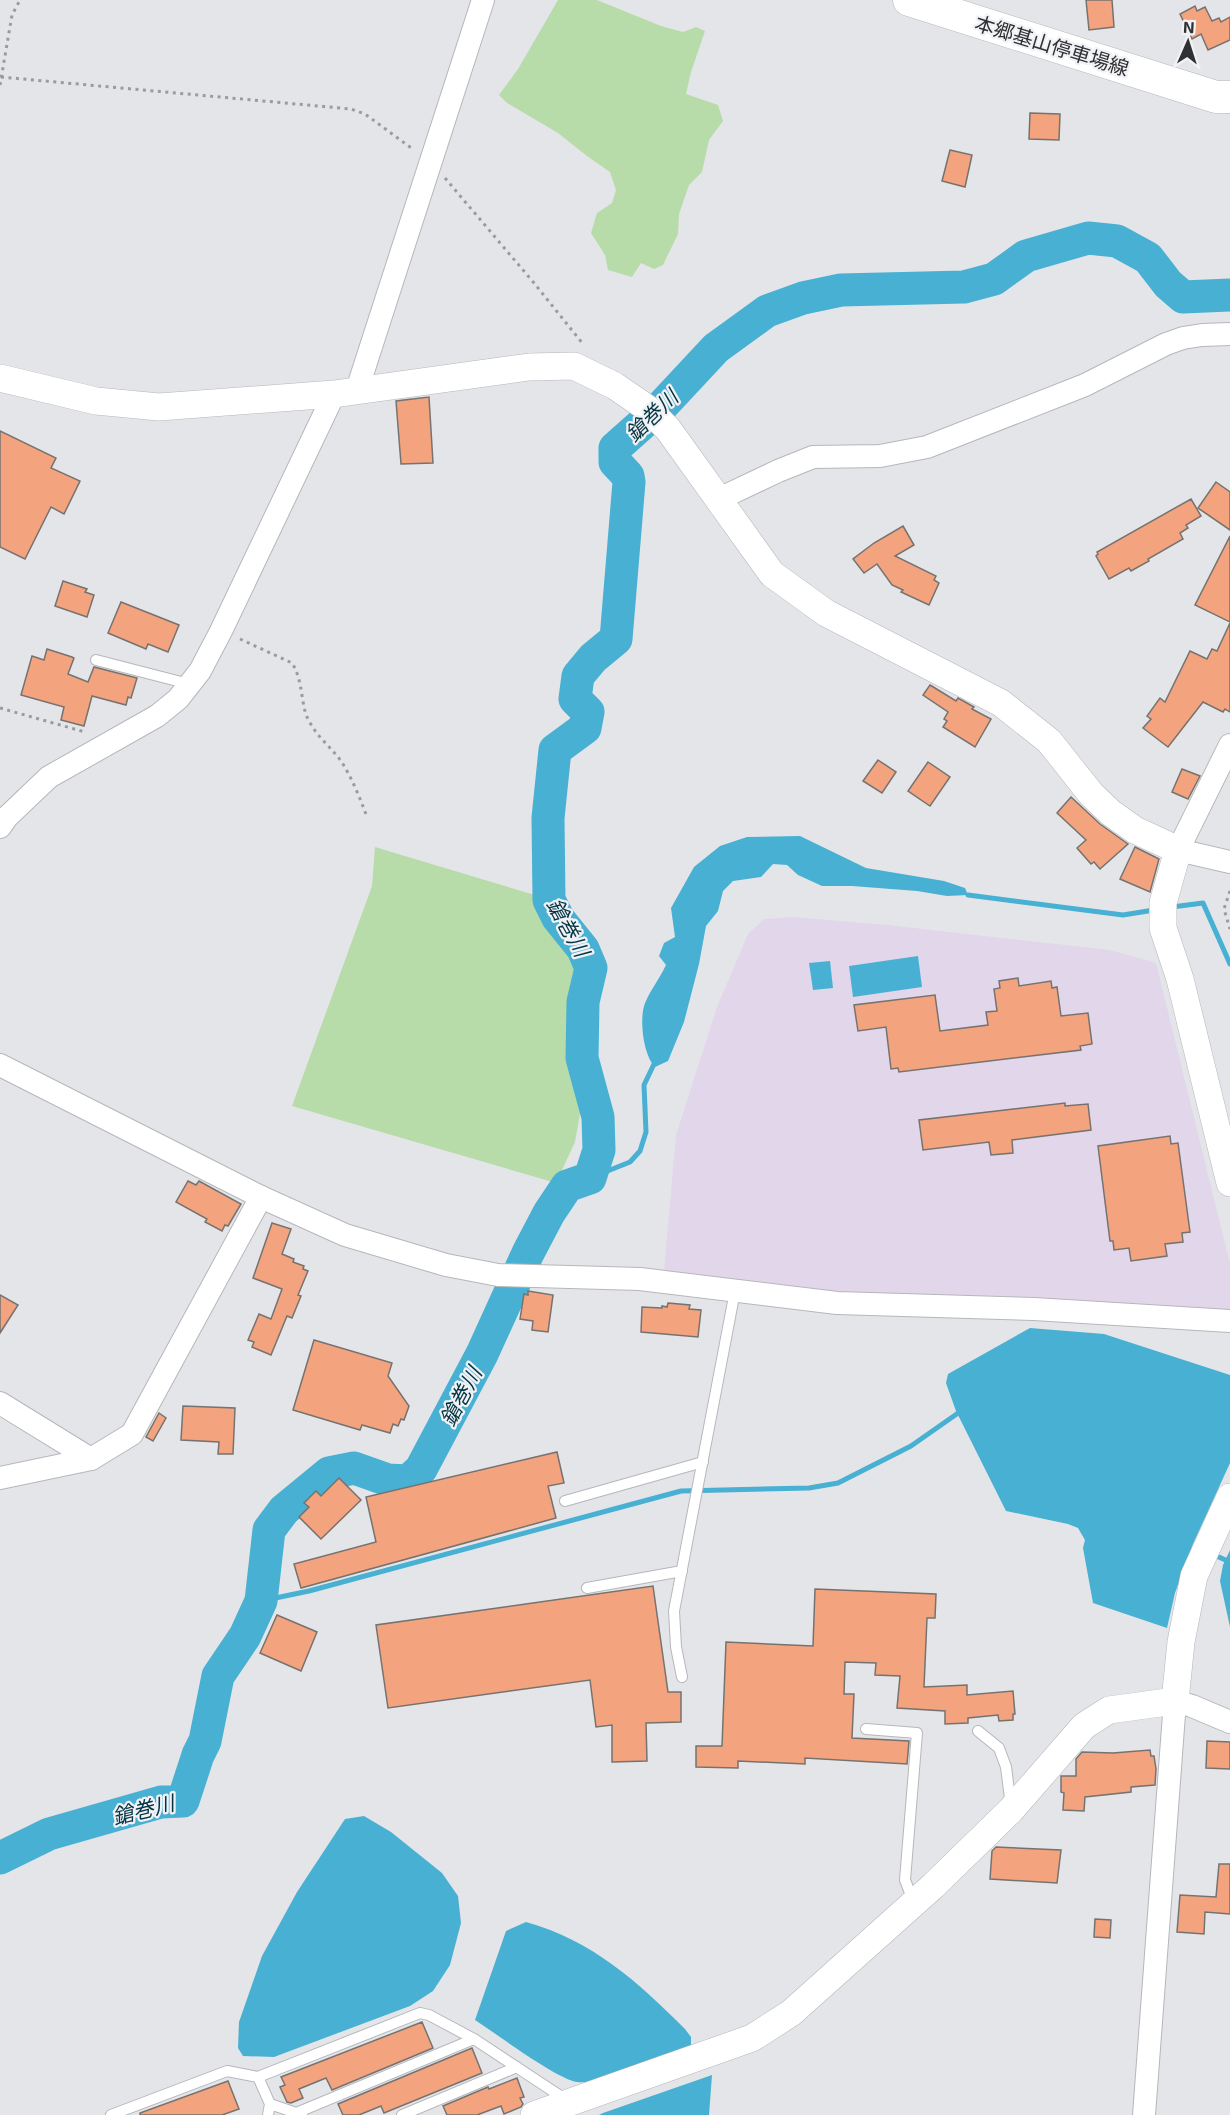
<svg xmlns="http://www.w3.org/2000/svg" width="1230" height="2115" font-family="'Exo 2','Noto Sans JP',sans-serif">
<style>
.education{fill:#e2d6ea}
.green{fill:#b7dca9}
.water{fill:#48b0d2}
.lines{fill:none;stroke-linecap:round;stroke-linejoin:round}
.stream{stroke:#48b0d2;stroke-width:5}
.river{stroke:#48b0d2;stroke-width:33}
.building{fill:#f3a47e;stroke:#767270;stroke-width:1.5}
.service-casing{stroke:#b6b7bb;stroke-width:12}
.minor-casing{stroke:#b6b7bb;stroke-width:24}
.tertiary-casing{stroke:#b6b7bb;stroke-width:28}
.secondary-casing{stroke:#b6b7bb;stroke-width:33}
.path{stroke:#9b9b9e;stroke-width:3;stroke-dasharray:3 4.5;stroke-linecap:butt}
.service{stroke:#fff;stroke-width:10}
.minor{stroke:#fff;stroke-width:22}
.tertiary{stroke:#fff;stroke-width:27}
.secondary{stroke:#fff;stroke-width:32}
.labels{text-anchor:middle;dominant-baseline:central;stroke-width:4.5;stroke-linejoin:round;paint-order:stroke}
.street-label{font-size:20px;fill:#303032;stroke:#f1f2f6}
.water-label{font-size:21px;font-style:italic;fill:#043543;stroke:#f1f2f6}
</style>
<rect width="100%" height="100%" fill="#e4e5e9"/>
<polygon class="education" points="793,917 888,925 1110,950 1156,963 1230,1264 1230,1311 808,1294 664,1271 676,1135 717,1007 748,934 764,919"/>
<g class="green">
<polygon points="558,0 597,0 661,26 683,32 696,27 705,31 691,72 686,94 718,105 723,121 709,140 702,172 689,185 679,214 678,234 663,265 654,269 641,263 632,277 608,270 605,255 591,233 597,213 612,203 616,190 610,172 587,156 558,133 507,103 499,95 518,69"/>
<polygon points="375,847 538,896 552,921 575,954 581,976 573,1023 576,1069 582,1103 575,1142 556,1183 292,1106 372,886"/>
</g>
<g class="water">
<path d="M800,836l66,32 78,13 21,7 3,7 -21,1 -30,-5 -65,-5h-30l-24,-11 -11,-10 -14,-1 -12,13 -28,4 -10,10 -5,20 -12,15 -7,38 -15,58 -16,39 -13,6c-12,-12 -16,-49 -10,-64 6,-14 15,-25 21,-38l-7,-9 5,-13 11,-6 -4,-29 23,-41 26,-21 27,-9z"/>
<polygon points="918,956 922,987 853,997 849,966"/>
<polygon points="830,961 833,988 813,990 809,963"/>
<polygon points="1030,1328 1104,1334 1230,1375 1230,1463 1193,1544 1175,1593 1167,1628 1093,1603 1083,1548 1085,1540 1078,1528 1068,1524 1006,1511 956,1411 946,1383 948,1374"/>
<polygon points="1230,1550 1230,1627 1220,1581 1223,1565"/>
<polygon points="364,1816 391,1832 442,1873 458,1896 461,1923 450,1965 433,1991 410,2006 274,2057 243,2056 238,2048 239,2022 262,1956 297,1892 345,1819"/>
<path d="M526,1922c67,19 111,59 159,107l6,8v13c-28,9 -87,35 -114,32 -20,-3 -82,-49 -102,-62l31,-89z"/>
<polygon points="712,2075 709,2115 599,2115 603,2113"/>
</g>
<g class="lines">
<g class="stream">
<polyline points="968,895 1123,915 1154,910"/>
<polyline points="1172,907 1203,903 1230,964"/>
<polyline points="590,1178 630,1162 640,1151 646,1132 644,1085 655,1062"/>
<polyline points="1212,1554 1230,1562"/>
<polyline points="261,1601 309,1591 681,1491 809,1488 838,1483 911,1446 961,1411"/>
</g>
<polyline class="river" points="0,1858 49,1834 161,1802 183,1801 198,1755 205,1741 218,1676 245,1636 261,1601 269,1530 284,1510 329,1473 354,1468 388,1480 408,1481 421,1469 482,1354 528,1253 549,1213 567,1186 590,1178 599,1150 598,1117 582,1058 583,1002 591,968 583,949 558,918 549,900 548,818 555,750 585,728 588,712 575,699 578,676 593,658 616,639 629,482 628,476 615,462 615,448 660,408 716,348 767,311 803,298 841,290 964,287 994,279 1026,256 1088,238 1117,241 1148,258 1168,284 1183,297 1230,295"/>
</g>
<g class="building">
<polygon points="1086,0 1112,0 1114,27 1089,30"/>
<polygon points="1195,6 1197,11 1205,7 1212,21 1219,18 1221,22 1230,17 1230,40 1208,50 1201,34 1192,39 1180,14"/>
<polygon points="1030,113 1060,114 1059,140 1029,139"/>
<polygon points="950,150 972,155 965,187 942,181"/>
<polygon points="429,397 433,463 401,464 396,401"/>
<polygon points="0,431 56,458 51,468 80,481 64,514 51,507 25,559 0,547"/>
<polygon points="1216,482 1230,492 1230,530 1198,508"/>
<polygon points="1191,499 1201,516 1186,525 1188,528 1180,533 1183,539 1148,559 1149,561 1131,571 1129,568 1109,579 1096,556 1098,554 1097,552"/>
<polygon points="903,526 914,545 895,556 936,576 934,580 939,583 929,605 901,592 903,590 892,585 877,564 864,573 853,559 874,543"/>
<polygon points="1230,536 1230,622 1195,605"/>
<polygon points="63,581 87,589 85,592 94,595 87,617 55,606"/>
<polygon points="121,602 179,625 168,652 148,644 146,649 108,633"/>
<polygon points="1230,623 1230,712 1225,709 1223,712 1203,702 1168,747 1143,728 1151,719 1147,716 1160,698 1165,702 1190,651 1207,659 1212,649 1217,651"/>
<polygon points="47,649 72,657 74,658 68,674 88,682 94,667 137,678 131,698 128,697 126,705 92,696 84,726 61,720 64,707 21,695 32,656 44,660"/>
<polygon points="930,685 956,701 958,698 974,707 972,709 991,719 975,747 943,727 947,721 944,719 948,712 923,695"/>
<polygon points="878,760 896,772 882,793 863,781"/>
<polygon points="928,762 950,777 930,806 908,791"/>
<polygon points="1182,769 1200,776 1188,799 1172,792"/>
<polygon points="1071,797 1100,824 1128,844 1100,869 1094,862 1091,864 1077,848 1086,840 1057,813"/>
<polygon points="1135,847 1159,859 1150,892 1120,879"/>
<polygon points="1018,978 1019,986 1051,981 1052,988 1057,987 1061,1016 1088,1013 1092,1044 1080,1046 1081,1050 899,1072 898,1068 891,1069 886,1027 858,1031 854,1005 935,995 940,1031 988,1025 986,1012 997,1011 994,989 1000,988 999,981"/>
<polygon points="1065,1103 1065,1106 1088,1104 1091,1130 1012,1140 1013,1153 991,1155 989,1142 923,1150 919,1120"/>
<polygon points="1170,1136 1171,1144 1178,1143 1190,1232 1182,1233 1183,1242 1165,1244 1167,1256 1131,1261 1129,1248 1114,1250 1113,1241 1110,1241 1098,1146"/>
<polygon points="188,1181 196,1185 199,1181 241,1204 228,1226 225,1225 222,1231 205,1222 207,1219 176,1202"/>
<polygon points="272,1223 291,1229 282,1254 294,1259 293,1262 304,1266 303,1269 308,1271 298,1295 301,1296 292,1318 287,1316 271,1355 252,1347 254,1342 248,1340 259,1314 271,1319 282,1289 253,1278"/>
<polygon points="528,1291 553,1295 548,1332 532,1330 533,1321 520,1319 524,1294 528,1295"/>
<polygon points="0,1295 18,1305 0,1333"/>
<polygon points="668,1303 690,1305 689,1309 701,1310 698,1337 641,1332 642,1307 662,1308 662,1306 667,1307"/>
<polygon points="314,1340 392,1363 388,1376 409,1406 404,1420 401,1419 398,1426 393,1424 390,1433 362,1425 360,1430 293,1410"/>
<polygon points="183,1406 235,1408 233,1454 218,1454 219,1442 181,1440"/>
<polygon points="159,1413 166,1418 153,1441 146,1437"/>
<polygon points="557,1452 564,1483 548,1486 556,1518 301,1588 294,1564 376,1542 366,1497"/>
<polygon points="339,1478 361,1500 321,1539 299,1517 309,1507 304,1503 316,1491 321,1496"/>
<polygon points="653,1586 668,1692 681,1692 681,1722 646,1723 647,1761 612,1762 612,1725 596,1727 590,1680 388,1708 376,1625"/>
<polygon points="815,1589 936,1594 935,1618 927,1618 924,1687 967,1685 967,1695 1013,1691 1015,1714 1013,1714 1013,1720 999,1721 998,1715 968,1718 968,1723 945,1724 945,1711 897,1708 900,1676 875,1675 876,1663 845,1662 844,1694 854,1694 852,1738 909,1741 907,1764 805,1758 805,1764 738,1761 738,1768 696,1767 696,1746 722,1746 726,1642 813,1646"/>
<polygon points="277,1615 317,1632 301,1671 260,1653"/>
<polygon points="1207,1741 1230,1742 1230,1769 1206,1768"/>
<polygon points="1150,1750 1151,1756 1154,1756 1156,1769 1155,1785 1131,1787 1131,1792 1085,1797 1084,1811 1063,1810 1064,1793 1061,1792 1061,1776 1076,1776 1076,1759 1082,1752 1113,1753"/>
<polygon points="996,1847 1061,1850 1057,1883 990,1879 992,1851"/>
<polygon points="1219,1864 1230,1864 1230,1914 1205,1912 1204,1934 1177,1932 1180,1895 1216,1897"/>
<polygon points="1095,1919 1111,1920 1110,1938 1094,1937"/>
<polygon points="422,2022 433,2048 332,2090 326,2078 299,2089 303,2098 291,2103 287,2102 280,2087 285,2085 281,2077"/>
<polygon points="472,2048 482,2073 384,2113 381,2106 359,2115 343,2115 338,2104"/>
<polygon points="517,2078 524,2097 520,2098 523,2104 521,2107 504,2114 501,2106 477,2115 447,2115 443,2106 488,2087 489,2089"/>
<polygon points="228,2081 239,2109 222,2115 140,2115 140,2113"/>
</g>
<g class="lines">
<defs>
<g id="service">
<polyline points="96,660 189,684"/>
<polyline points="565,1501 703,1462"/>
<polyline points="587,1588 682,1571"/>
<polyline points="682,1677 676,1647 674,1611 735,1291"/>
<polyline points="866,1729 917,1733 905,1880 914,1903"/>
<polyline points="978,1731 999,1748 1006,1767 1011,1806"/>
<polyline points="258,2077 420,2013 429,2015 474,2039 568,2101"/>
<polyline points="270,2104 302,2115"/>
<polyline points="296,2113 474,2039"/>
<polyline points="111,2115 227,2071 258,2077 270,2104 268,2115"/>
<polyline points="402,2115 517,2067"/>
</g>
<g id="minor">
<polyline points="357,390 483,0"/>
<polyline points="719,499 778,471 813,457 880,456 927,447 1085,385 1166,344 1183,338 1202,335 1230,334"/>
<polyline points="1230,745 1178,850 1230,862"/>
<polyline points="0,827 7,817 49,777 157,716 178,699 200,671 221,631 334,394"/>
<polyline points="0,1065 261,1197 345,1235 446,1265 498,1275 640,1279 837,1303 1034,1309 1230,1321"/>
<polyline points="0,1403 91,1459"/>
<polyline points="0,1478 91,1459 132,1434 261,1197"/>
<polyline points="1144,2115 1175,1701 1192,1706 1230,1722"/>
</g>
<g id="tertiary">
<polyline points="0,378 96,401 159,407 334,394 529,367 574,366 615,386 647,408 668,429 772,574 826,613 1001,703 1049,741 1091,794 1111,813 1135,830 1178,850 1163,903 1163,928 1180,979 1230,1183"/>
<polyline points="534,2115 752,2038 791,2013 933,1886 1011,1810 1084,1726 1109,1710 1175,1701 1181,1642 1194,1576 1230,1497"/>
</g>
<polyline id="secondary" points="909,0 1216,97 1230,97"/>
</defs>
<use href="#service" class="service-casing"/>
<use href="#minor" class="minor-casing"/>
<use href="#tertiary" class="tertiary-casing"/>
<use href="#secondary" class="secondary-casing"/>
<g class="path">
<polyline points="1,77 351,109 365,114 414,150"/>
<polyline points="0,85 12,15 20,0"/>
<polyline points="445,178 534,283 583,344"/>
<path d="M240,639l52,24c12,19 8,42 17,58 9,17 22,26 32,40 11,17 19,37 26,56"/>
<polyline points="0,708 85,732"/>
<polyline points="1230,891 1224,909 1230,929"/>
</g>
<use href="#service" class="service"/>
<use href="#minor" class="minor"/>
<use href="#tertiary" class="tertiary"/>
<use href="#secondary" class="secondary"/>
</g>
<g class="labels">
<g class="street-label">
<text transform="translate(1052 45) rotate(17)">本郷基山停車場線</text>
</g>
<g class="water-label">
<text transform="translate(651 415) rotate(-44)">鎗巻川</text>
<text transform="translate(569 927) rotate(61)">鎗巻川</text>
<text transform="translate(460 1396) rotate(-62)">鎗巻川</text>
<text transform="translate(143 1809) rotate(-14)">鎗巻川</text>
</g>
</g>
<g transform="translate(1188 42) rotate(3)" stroke="#f1f2f6" stroke-width="4.5" paint-order="stroke">
<path d="M0-4.5L10 22L0 15L-10 22Z" fill="#303032"/>
<text y="-9" font-size="16" font-weight="bold" text-anchor="middle" fill="#303032">N</text>
</g>
</svg>
